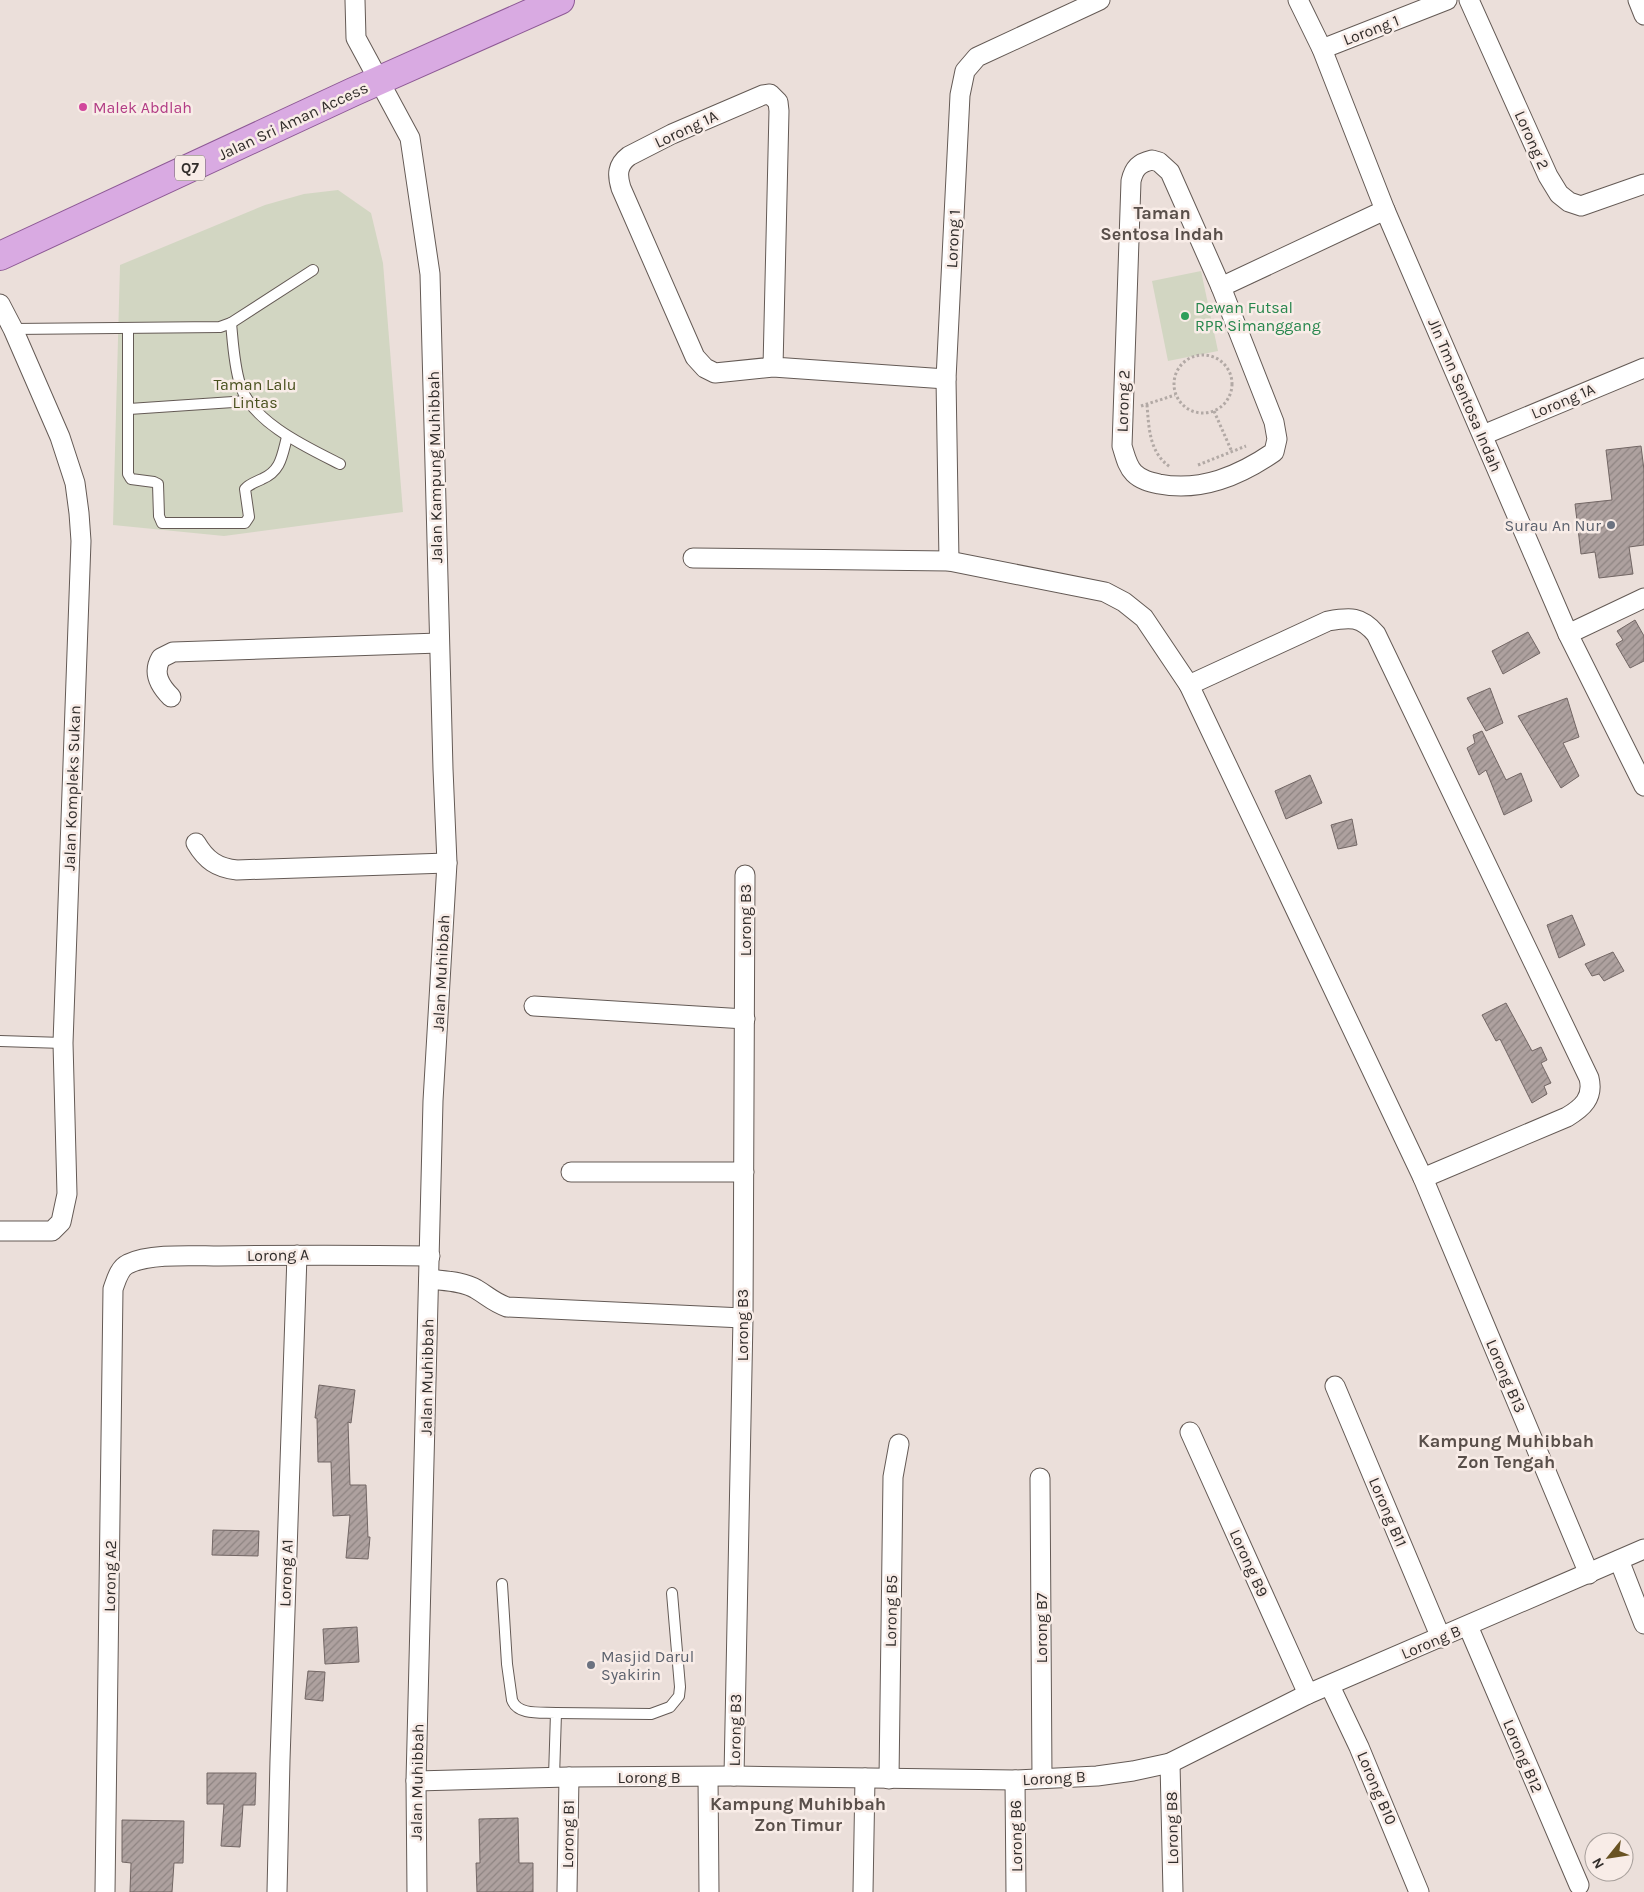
<svg xmlns="http://www.w3.org/2000/svg" width="1644" height="1892" font-family="Karla,sans-serif">
<style>
.park{fill:#d2d6c2}
.building{fill:url(#building-hatch);stroke:#726664}
.lines{fill:none;stroke-linecap:round;stroke-linejoin:round}
.service-casing{stroke:#645a55;stroke-width:12}
.minor-casing{stroke:#645a55;stroke-width:21}
.primary-casing{stroke:#8d5995;stroke-width:30}
.path{stroke:#b2a9a5;stroke-width:3;stroke-dasharray:2.5 2.5;stroke-linecap:butt}
.service{stroke:#fff;stroke-width:10}
.minor{stroke:#fff;stroke-width:19}
.primary{stroke:#d9aae2;stroke-width:28}
.hotel-dot{fill:#d1479c;stroke:#f8ece7;stroke-width:2}
.leisure-dot{fill:#2e9e5b;stroke:#f8ece7;stroke-width:2}
.worship-dot{fill:#6b7280;stroke:#f8ece7;stroke-width:2}
.labels{text-anchor:middle;dominant-baseline:central;stroke-width:5;stroke-linejoin:round;paint-order:stroke}
.shield{fill:#f8ece7;stroke:#6d6663;stroke-width:1}
.shield-label{font-size:15px;font-weight:bold;fill:#312d2b}
.street-label{font-size:16px;fill:#312d2b;stroke:#f8ece7}
.hotel-label{font-size:16px;fill:#b23c85;stroke:#f8ece7;text-anchor:start}
.leisure-label{font-size:16px;fill:#27864d;stroke:#f8ece7;text-anchor:start}
.park-label{font-size:16px;fill:#48501d;stroke:#f8ece7}
.worship-label{font-size:16px;fill:#5b616d;stroke:#f8ece7;text-anchor:end}
.neighbourhood-label{font-size:18px;font-weight:bold;fill:#594f4a;stroke:#f8ece7}
</style>
<defs>
<pattern id="building-hatch" width="6" height="6" patternUnits="userSpaceOnUse" patternTransform="scale(1.25)"><rect width="6" height="6" fill="#aea19f"/><path d="M-1 1l2-2M0 6l6-6M5 7l2-2" fill="none" stroke="#8e8482"/></pattern>
</defs>
<rect width="100%" height="100%" fill="#ebdfda"/>
<g class="park">
<polygon points="338,190 371,213 383,263 403,512 224,536 113,525 120,265 265,205 304,194"/>
<polygon points="1201,271 1218,351 1168,361 1152,281"/>
</g>
<g class="building">
<polygon points="1641,446 1644,470 1644,545 1629,547 1633,574 1599,578 1595,552 1581,554 1575,504 1612,500 1606,450"/>
<polygon points="1635,620 1644,636 1644,661 1630,668 1616,644 1623,640 1617,631"/>
<polygon points="1528,632 1540,653 1503,674 1492,651"/>
<polygon points="1490,688 1503,723 1486,731 1467,698"/>
<polygon points="1567,698 1579,737 1563,743 1579,776 1561,788 1518,716"/>
<polygon points="1482,731 1506,780 1521,773 1532,801 1504,815 1486,770 1479,775 1467,748 1475,743 1473,735"/>
<polygon points="1310,775 1322,803 1286,819 1275,791"/>
<polygon points="1352,819 1357,845 1338,849 1331,825"/>
<polygon points="1572,915 1585,945 1559,958 1547,925"/>
<polygon points="1613,952 1624,971 1604,981 1599,974 1592,976 1585,964"/>
<polygon points="1506,1003 1532,1051 1541,1047 1547,1060 1541,1063 1551,1083 1544,1086 1547,1094 1532,1103 1500,1039 1496,1041 1482,1015"/>
<polygon points="319,1385 355,1390 351,1423 348,1422 350,1485 366,1485 368,1537 370,1537 368,1559 346,1558 350,1515 333,1516 331,1462 318,1462 317,1418 315,1418"/>
<polygon points="213,1530 259,1531 258,1556 212,1555"/>
<polygon points="357,1627 359,1662 325,1664 323,1629"/>
<polygon points="308,1671 325,1672 323,1701 305,1699"/>
<polygon points="207,1773 256,1773 255,1805 243,1805 240,1847 221,1846 224,1804 207,1804"/>
<polygon points="518,1818 519,1863 533,1863 533,1892 477,1892 476,1863 480,1863 479,1819"/>
<polygon points="122,1820 184,1821 183,1863 174,1863 172,1892 130,1892 131,1863 122,1862"/>
</g>
<g class="lines">
<defs>
<g id="service">
<path d="M231,323c2,20 3,42 9,61 11,38 68,64 100,80"/>
<path d="M128,328v146l3,5 23,3 4,2 1,32 3,7h83l4,-6 -4,-28c4,-5 11,-7 17,-10 19,-8 20,-23 25,-42"/>
<polyline points="13,329 220,327 231,323 313,270"/>
<polyline points="129,409 248,401"/>
<polyline points="0,1041 63,1043"/>
<path d="M502,1584l5,80 5,36c6,16 30,12 44,13l-2,64"/>
<polyline points="556,1713 651,1714 670,1707 679,1696 680,1687 672,1593"/>
</g>
<g id="minor">
<polyline points="355,0 356,38 410,138 430,274 443,769 447,863 433,1101 416,1781 417,1892"/>
<polyline points="1298,0 1322,49 1385,210 1568,634 1644,786"/>
<polyline points="1469,0 1548,176 1559,194 1569,202 1581,206 1644,184"/>
<polyline points="1638,0 1644,15"/>
<polyline points="1322,49 1447,0"/>
<path d="M1152,160l7,2 11,10 51,115 53,135 3,17 -3,13c-35,24 -73,40 -115,32 -9,-2 -18,-4 -25,-11 -7,-7 -9,-18 -12,-27l9,-265c3,-13 8,-18 21,-21z"/>
<polyline points="1221,287 1385,210"/>
<polyline points="0,304 13,329 60,437 75,483 79,513 81,541 63,1043 67,1194 61,1222 52,1231 0,1231"/>
<path d="M773,367l6,-256 -1,-9 -8,-8 -7,1 -91,39 -43,22c-12,9 -12,19 -8,32l74,169 10,11 10,5 58,-6 173,12"/>
<polyline points="1483,435 1644,368"/>
<polyline points="693,558 949,561 1105,592 1124,602 1144,618 1189,685 1423,1178 1589,1574"/>
<polyline points="949,561 946,379 960,95 965,71 977,57 1100,0"/>
<polyline points="1568,634 1644,598"/>
<path d="M1189,685l139,-64c22,-4 33,-5 48,13l213,444c5,20 -7,30 -22,39l-144,61"/>
<path d="M171,697c-11,-11 -19,-24 -10,-39l12,-6 266,-9"/>
<path d="M196,843c10,17 21,25 41,27l210,-7"/>
<polyline points="534,1006 745,1019"/>
<polyline points="571,1172 744,1172"/>
<path d="M429,1279c15,2 34,2 47,10 12,7 17,13 31,18l236,11"/>
<polyline points="1335,1386 1441,1638"/>
<polyline points="1190,1432 1308,1694"/>
<polyline points="1040,1478 1042,1778"/>
<polyline points="1619,1560 1644,1624"/>
<polyline points="1468,1626 1579,1885"/>
<polyline points="1330,1686 1359,1747 1419,1892"/>
<polyline points="1170,1763 1173,1892"/>
<polyline points="734,1776 743,1318 745,875"/>
<polyline points="708,1777 709,1892"/>
<polyline points="889,1779 893,1477 899,1444"/>
<polyline points="1015,1780 1016,1892"/>
<polyline points="416,1781 569,1777 734,1776 1015,1780 1097,1776 1133,1771 1170,1763 1308,1694 1644,1549"/>
<path d="M105,1892l8,-603c3,-8 6,-21 15,-25 22,-11 66,-8 91,-8 70,-1 140,-1 211,0"/>
<polyline points="277,1892 280,1760 297,1255"/>
<polyline points="567,1892 569,1777"/>
<polyline points="863,1892 865,1778"/>
</g>
<polyline id="primary" points="0,256 353,92 560,0"/>
</defs>
<use href="#service" class="service-casing"/>
<use href="#minor" class="minor-casing"/>
<use href="#primary" class="primary-casing"/>
<g class="path">
<circle cx="1203" cy="384" r="29"/>
<path d="M1147,405c2,23 2,47 23,62"/>
<polyline points="1141,406 1175,395"/>
<polyline points="1214,411 1232,452"/>
<polyline points="1198,465 1246,446"/>
</g>
<use href="#service" class="service"/>
<use href="#minor" class="minor"/>
<use href="#primary" class="primary"/>
</g>
<circle class="hotel-dot" cx="83" cy="107" r="5"/>
<circle class="leisure-dot" cx="1185" cy="316" r="5"/>
<g class="worship-dot">
<circle cx="1611" cy="525" r="5"/>
<circle cx="591" cy="1665" r="5"/>
</g>
<g class="labels">
<rect class="shield" x="175" y="155.5" width="30" height="25" rx="4"/>
<g class="shield-label">
<text x="190" y="168">Q7</text>
</g>
<g class="street-label">
<text transform="translate(1371 30) rotate(-21)">Lorong 1</text>
<text transform="translate(293 121) rotate(-25)">Jalan Sri Aman Access</text>
<text transform="translate(686 129) rotate(-25)">Lorong 1A</text>
<text transform="translate(1532 140) rotate(66)">Lorong 2</text>
<text transform="translate(953 239) rotate(-87)">Lorong 1</text>
<text transform="translate(1465 395) rotate(67)">Jln Tmn Sentosa Indah</text>
<text transform="translate(1123 401) rotate(-88)">Lorong 2</text>
<text transform="translate(1563 401) rotate(-23)">Lorong 1A</text>
<text transform="translate(435 467) rotate(-91)">Jalan Kampung Muhibbah</text>
<text transform="translate(72 788) rotate(-88)">Jalan Kompleks Sukan</text>
<text transform="translate(745 920) rotate(-90)">Lorong B3</text>
<text transform="translate(441 973) rotate(-87)">Jalan Muhibbah</text>
<text transform="translate(278 1255) rotate(-1)">Lorong A</text>
<text transform="translate(742 1325) rotate(-90)">Lorong B3</text>
<text transform="translate(1506 1376) rotate(67)">Lorong B13</text>
<text transform="translate(427 1377) rotate(-89)">Jalan Muhibbah</text>
<text transform="translate(1388 1512) rotate(67)">Lorong B11</text>
<text transform="translate(1249 1563) rotate(66)">Lorong B9</text>
<text transform="translate(286 1573) rotate(-88)">Lorong A1</text>
<text transform="translate(110 1576) rotate(-89)">Lorong A2</text>
<text transform="translate(891 1611) rotate(-89)">Lorong B5</text>
<text transform="translate(1041 1628) rotate(-90)">Lorong B7</text>
<text transform="translate(1431 1642) rotate(-23)">Lorong B</text>
<text transform="translate(735 1730) rotate(-89)">Lorong B3</text>
<text transform="translate(1523 1756) rotate(67)">Lorong B12</text>
<text x="649" y="1777">Lorong B</text>
<text transform="translate(1054 1778) rotate(-3)">Lorong B</text>
<text transform="translate(417 1782) rotate(-89)">Jalan Muhibbah</text>
<text transform="translate(1377 1788) rotate(67)">Lorong B10</text>
<text transform="translate(1172 1828) rotate(-91)">Lorong B8</text>
<text transform="translate(568 1834) rotate(-89)">Lorong B1</text>
<text transform="translate(1016 1836) rotate(-91)">Lorong B6</text>
</g>
<g class="hotel-label">
<text x="93" y="107">Malek Abdlah</text>
</g>
<g class="leisure-label">
<text x="1195" y="307">Dewan Futsal<tspan x="1195" dy="18">RPR Simanggang</tspan></text>
</g>
<g class="park-label">
<text x="255" y="384">Taman Lalu<tspan x="255" dy="18">Lintas</tspan></text>
</g>
<g class="worship-label">
<text x="1601" y="525">Surau An Nur</text>
<text x="601" y="1656" text-anchor="start">Masjid Darul<tspan x="601" dy="18">Syakirin</tspan></text>
</g>
<g class="neighbourhood-label">
<text x="1162" y="213">Taman<tspan x="1162" dy="21">Sentosa Indah</tspan></text>
<text x="1506" y="1441">Kampung Muhibbah<tspan x="1506" dy="21">Zon Tengah</tspan></text>
<text x="798" y="1804">Kampung Muhibbah<tspan x="798" dy="21">Zon Timur</tspan></text>
</g>
</g>
<g transform="translate(1609 1857) rotate(240)"><circle r="24" fill="#f8ece7" stroke="#a8a09c"/>
<path d="M0-4L9 19L0 12L-9 19Z" fill="#695323"/>
<text y="-8" font-size="14" font-weight="bold" text-anchor="middle" fill="#312d2b">N</text>
</g>
</svg>
